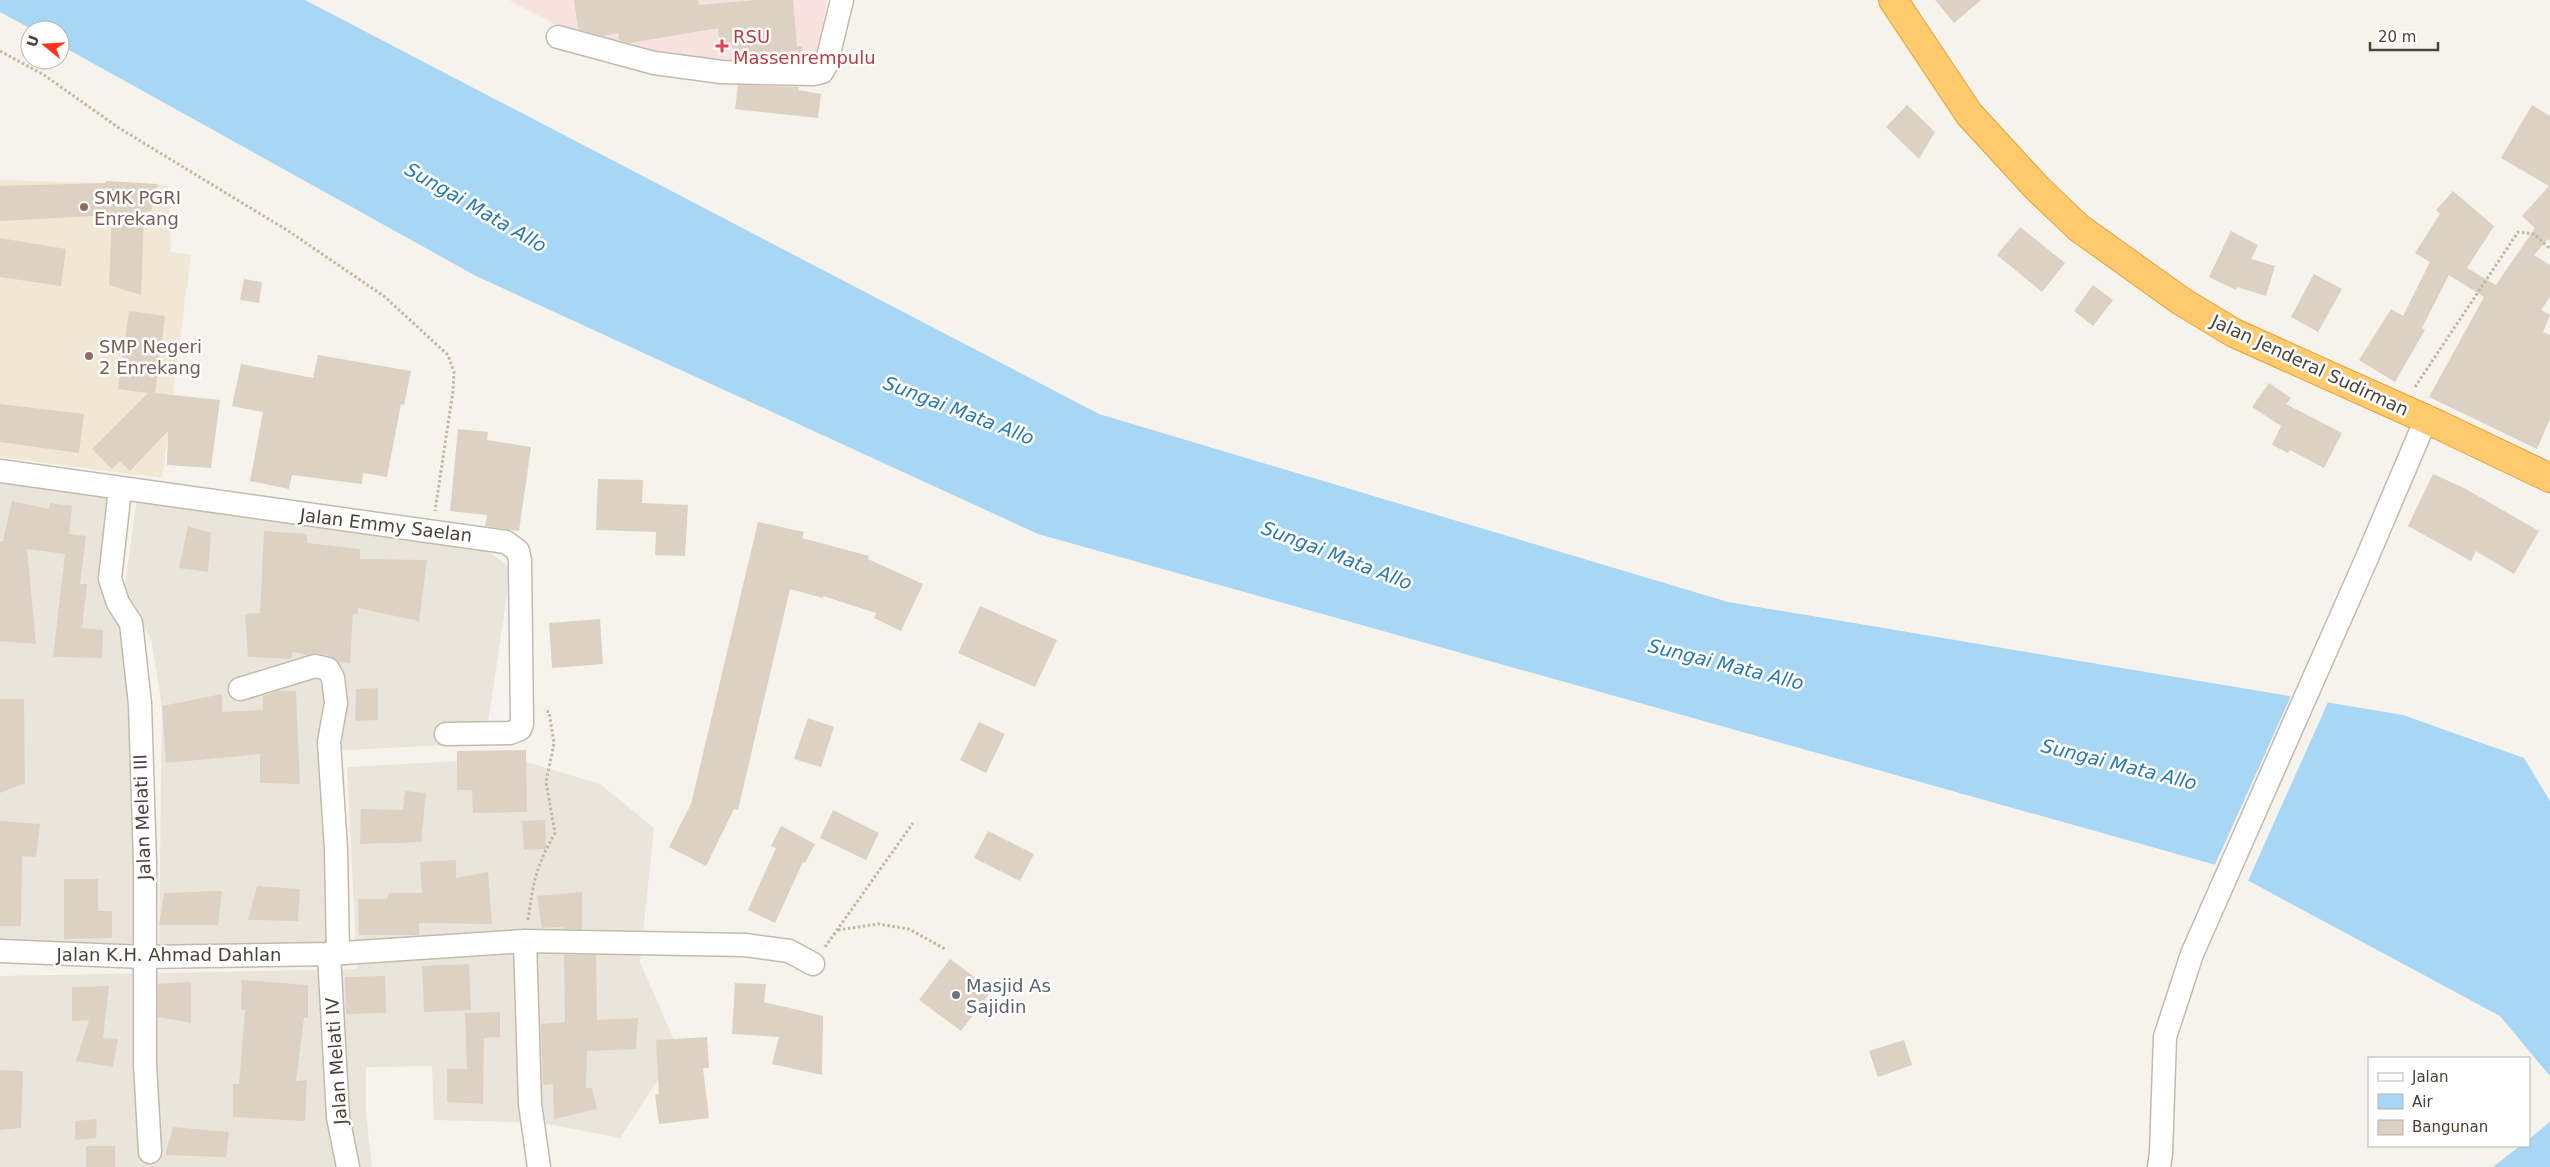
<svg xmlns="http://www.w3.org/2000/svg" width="2550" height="1167" font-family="'DejaVu Sans',sans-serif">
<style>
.residential{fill:#eae5da}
.education{fill:#f0e7d5}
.medical{fill:#f7e2df}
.water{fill:#a7d7f4}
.pier{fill:#f6f3ec}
.building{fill:#dcd1c3}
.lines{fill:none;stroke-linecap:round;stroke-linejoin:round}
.minor-casing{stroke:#c2baae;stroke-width:25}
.highway-casing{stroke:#e49f38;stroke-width:30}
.path{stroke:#c5b69e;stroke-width:3;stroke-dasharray:2.5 2.5;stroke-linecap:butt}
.minor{stroke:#fff;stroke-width:22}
.highway{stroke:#ffca6e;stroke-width:28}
.health-dot{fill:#e0444e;stroke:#fff;stroke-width:2}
.education-dot{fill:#8d6e63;stroke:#fff;stroke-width:2}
.worship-dot{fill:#6b7280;stroke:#fff;stroke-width:2}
.labels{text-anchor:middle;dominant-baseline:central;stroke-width:5;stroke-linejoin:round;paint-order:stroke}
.health-label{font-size:18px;fill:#be3a42;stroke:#fff;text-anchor:start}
.education-label{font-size:18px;fill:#785e54;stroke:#fff;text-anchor:start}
.street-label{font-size:18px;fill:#4b4339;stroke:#fff}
.worship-label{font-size:18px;fill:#5b616d;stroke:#fff;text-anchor:start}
.water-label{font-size:19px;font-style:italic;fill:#2979ac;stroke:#fff}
</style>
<rect width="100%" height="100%" fill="#f6f3ec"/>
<g class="residential">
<polygon points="0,482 124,498 110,565 134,652 144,950 0,942"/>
<polygon points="137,497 478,544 511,568 485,743 330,751 337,943 159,946 162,706 151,639 124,594"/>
<polygon points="513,758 600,784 654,828 640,962 678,1049 620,1138 543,1123 434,1120 432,1066 366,1067 366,1115 372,1167 0,1167 0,976 357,969 347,767"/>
</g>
<polygon class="education" points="0,180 168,185 171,252 191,255 162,478 0,457"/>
<polygon class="medical" points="509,0 827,0 816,65 683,61 568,31"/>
<g class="water">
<polygon points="0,0 305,0 1099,414 1728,602 2403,715 2524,758 2550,801 2550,1076 2500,1016 2223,867 1038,534 476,276 60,45 60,30 33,30 0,12"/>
<polygon points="2550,1122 2550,1167 2493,1167 2520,1146 2529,1146 2529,1139"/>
</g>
<polygon class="pier" points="2292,694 2329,700 2247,883 2214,867"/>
<g class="building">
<polygon points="574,0 698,0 699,5 755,0 793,0 797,46 803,46 801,61 733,59 732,46 720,47 718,28 630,43 619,40 618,33 603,36 578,29"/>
<polygon points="1935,0 1981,0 1954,23"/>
<polygon points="738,85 799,87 798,90 821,94 818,118 735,109"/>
<polygon points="1907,105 1935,132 1919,159 1886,127"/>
<polygon points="2532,105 2550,116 2550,241 2548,239 2534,255 2550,265 2550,297 2541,310 2550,315 2543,332 2550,335 2550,419 2537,449 2429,397 2484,297 2449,275 2422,328 2425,330 2395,382 2359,360 2391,309 2403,316 2430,262 2415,253 2440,214 2436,210 2453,191 2494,226 2467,268 2496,285 2535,228 2522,216 2549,186 2501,158"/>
<polygon points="106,181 158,184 151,211 144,212 141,295 109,285 112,215 0,221 0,186 106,183"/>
<polygon points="2020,227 2065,263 2042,292 1997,255"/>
<polygon points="2231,231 2258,245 2251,259 2275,266 2266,296 2237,287 2236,290 2209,277"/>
<polygon points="0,238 66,249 61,286 0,277"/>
<polygon points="2314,274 2342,289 2318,332 2291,317"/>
<polygon points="244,279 262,282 259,303 240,300"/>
<polygon points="2093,285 2113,300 2093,326 2074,311"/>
<polygon points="129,311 165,316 155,393 220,400 211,468 167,465 168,431 130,471 120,461 112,469 92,449 148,393 118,389"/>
<polygon points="318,355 411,371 404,405 401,404 387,477 363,473 362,484 292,475 289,489 250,481 263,412 232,406 241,364 313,378"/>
<polygon points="2269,383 2291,398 2286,404 2342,433 2324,468 2290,450 2288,453 2272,445 2281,426 2252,407"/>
<polygon points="0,404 84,414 79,453 0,442"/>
<polygon points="458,429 488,432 487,440 531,447 519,531 485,526 487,515 450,511"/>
<polygon points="2433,474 2464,488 2539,531 2514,574 2476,551 2471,561 2408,526"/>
<polygon points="598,479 643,480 642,503 688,505 685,556 655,555 656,532 596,530"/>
<polygon points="12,501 49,509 50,503 72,506 69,534 86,536 80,584 87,584 82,628 103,630 102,658 53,657 65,554 27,549 36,644 0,641 0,541 3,541"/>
<polygon points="758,522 804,532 802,538 869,556 868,559 923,584 901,631 874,618 876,613 823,596 823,598 790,589 738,810 734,809 706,866 669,847 691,804"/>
<polygon points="188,526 211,533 208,572 179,568"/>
<polygon points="264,531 307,534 307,543 360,549 360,559 427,560 419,621 358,608 358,614 353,614 350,663 339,662 331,656 318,653 307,655 293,652 291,659 248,657 245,614 260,613"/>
<polygon points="980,606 1057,640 1035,687 958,653"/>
<polygon points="600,619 603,664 552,668 549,623"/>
<polygon points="378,688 378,720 355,721 356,689"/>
<polygon points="277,691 296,691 300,784 260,783 260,754 166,763 162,706 222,694 222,712 263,710 263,696"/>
<polygon points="0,699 24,699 25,783 0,793"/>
<polygon points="808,718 834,727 821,767 794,759"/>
<polygon points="979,722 1005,734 986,773 960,760"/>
<polygon points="526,750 527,812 473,813 472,790 457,790 457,751"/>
<polygon points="405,791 426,793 421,842 360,844 361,809 403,810"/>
<polygon points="833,810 879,833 866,860 820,838"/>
<polygon points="545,820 546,849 524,850 522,821"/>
<polygon points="0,821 40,824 36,857 22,856 21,926 0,926"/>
<polygon points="781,826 815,844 805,863 803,862 775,923 748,910 776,848 771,846"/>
<polygon points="988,831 1034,854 1020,881 974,858"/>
<polygon points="456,860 456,878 488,872 492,924 419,923 419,935 359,935 358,899 387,899 389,893 422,893 420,862"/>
<polygon points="64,879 98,879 98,911 112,911 112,938 64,939"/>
<polygon points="257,886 300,889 298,921 248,920"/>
<polygon points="222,891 218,925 159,925 164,893"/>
<polygon points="582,892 582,929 563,929 563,927 542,928 537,896"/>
<polygon points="564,955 596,955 597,1020 638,1018 636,1049 587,1051 586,1088 592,1088 597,1109 554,1119 553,1084 543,1085 541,1024 565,1022"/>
<polygon points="950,959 992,990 961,1031 919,1000"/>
<polygon points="469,964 471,1010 424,1012 422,966"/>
<polygon points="385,976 386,1013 346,1014 345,977"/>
<polygon points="242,980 308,985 308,1018 304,1018 296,1081 307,1080 305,1121 233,1117 233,1084 239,1084 245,1010 241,1010"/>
<polygon points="191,982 191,1023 158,1017 158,984"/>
<polygon points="735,983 766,984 764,1002 823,1016 822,1075 772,1064 779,1037 732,1034"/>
<polygon points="109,986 103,1038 118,1039 113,1067 76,1061 89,1020 72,1021 72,987"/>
<polygon points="500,1012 500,1037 484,1038 483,1104 447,1102 447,1069 467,1069 465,1013"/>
<polygon points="707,1037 709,1068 703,1068 709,1118 659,1124 655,1095 659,1094 656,1040"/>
<polygon points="1904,1040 1912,1065 1878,1077 1869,1051"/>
<polygon points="0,1070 23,1071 21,1128 0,1130"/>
<polygon points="97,1119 96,1138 75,1140 75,1121"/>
<polygon points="173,1127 229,1132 226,1157 165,1155"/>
<rect x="86" y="1146" width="29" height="21"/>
</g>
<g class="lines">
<defs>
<g id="minor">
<polyline points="558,37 654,63 722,72 813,74 822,72 826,65 842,0"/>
<polyline points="0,471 506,542 518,551 520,561 522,724 520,729 510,733 446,734"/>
<polyline points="120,489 110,579 118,603 131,623 140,704 145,863 145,1064 150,1152"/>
<polyline points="240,689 315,666 328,669 333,678 336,703 329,742 336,849 338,952"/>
<polyline points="525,941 745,945 789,951 813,964"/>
<polyline points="0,951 144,957 329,954 525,941 530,1104 539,1167"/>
<polyline points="329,954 338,1117 348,1167"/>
<polyline points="2159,1167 2161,1153 2165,1037 2192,954 2366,560 2426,419"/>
</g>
<polyline id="highway" points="1893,0 1969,114 2038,189 2079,228 2181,301 2234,333 2439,425 2550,478"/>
</defs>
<use href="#minor" class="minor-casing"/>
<use href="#highway" class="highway-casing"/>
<g class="path">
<polyline points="0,51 44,75 119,128 290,232 385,297 448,355 454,372 453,391 435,511"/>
<polyline points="2415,387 2518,232 2534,234 2550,249"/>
<path d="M528,920c5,-37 8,-54 27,-87l-9,-51 8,-39 -5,-31 -5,-2"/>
<polyline points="838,930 878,924 909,929 945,949"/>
<polyline points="825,947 913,823"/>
</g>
<use href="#minor" class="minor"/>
<use href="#highway" class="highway"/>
</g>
<path class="health-dot" d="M719.5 38.5h5v5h5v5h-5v5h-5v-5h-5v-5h5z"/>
<g class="education-dot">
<circle cx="84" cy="207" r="5"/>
<circle cx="89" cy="356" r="5"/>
</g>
<circle class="worship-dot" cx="956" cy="995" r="5"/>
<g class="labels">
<g class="health-label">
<text x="733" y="36">RSU<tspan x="733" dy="21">Massenrempulu</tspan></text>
</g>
<g class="education-label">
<text x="94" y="197">SMK PGRI<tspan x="94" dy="21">Enrekang</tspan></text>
<text x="99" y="346">SMP Negeri<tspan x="99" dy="21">2 Enrekang</tspan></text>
</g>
<g class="street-label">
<text transform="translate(2310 365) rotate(25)">Jalan Jenderal Sudirman</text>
<text transform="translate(386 525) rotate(7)">Jalan Emmy Saelan</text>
<text transform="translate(142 817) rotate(-92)">Jalan Melati III</text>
<text x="169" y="954">Jalan K.H. Ahmad Dahlan</text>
<text transform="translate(336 1061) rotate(-94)">Jalan Melati IV</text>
</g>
<g class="worship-label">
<text x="966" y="985">Masjid As<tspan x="966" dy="21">Sajidin</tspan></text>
</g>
<g class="water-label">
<text transform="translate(476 207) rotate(30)">Sungai Mata Allo</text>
<text transform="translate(959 410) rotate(21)">Sungai Mata Allo</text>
<text transform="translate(1337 555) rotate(21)">Sungai Mata Allo</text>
<text transform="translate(1726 664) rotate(14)">Sungai Mata Allo</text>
<text transform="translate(2119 764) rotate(14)">Sungai Mata Allo</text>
</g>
</g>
<rect x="2368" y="1057" width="162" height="90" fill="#ffffff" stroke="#b7b4b0"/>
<rect x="2378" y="1073" width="25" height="8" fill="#ffffff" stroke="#b7b4b0"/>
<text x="2412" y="1082" font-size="15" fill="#4b4339">Jalan</text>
<rect x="2378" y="1094" width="25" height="15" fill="#a7d7f4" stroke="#b7b4b0"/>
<text x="2412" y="1107" font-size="15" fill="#4b4339">Air</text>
<rect x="2378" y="1120" width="25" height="15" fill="#dcd1c3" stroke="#b7b4b0"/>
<text x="2412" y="1132" font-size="15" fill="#4b4339">Bangunan</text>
<g transform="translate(45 45) rotate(288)"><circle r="24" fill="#ffffff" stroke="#b7b4b0"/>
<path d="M0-4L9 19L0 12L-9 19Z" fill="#ff341a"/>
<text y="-8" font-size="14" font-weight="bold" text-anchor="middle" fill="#4b4339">U</text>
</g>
<path d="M2370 42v8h68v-8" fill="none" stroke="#4b4339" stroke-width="2.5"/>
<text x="2378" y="42" font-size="15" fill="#4b4339" stroke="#ffffff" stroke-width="4" paint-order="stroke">20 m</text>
</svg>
